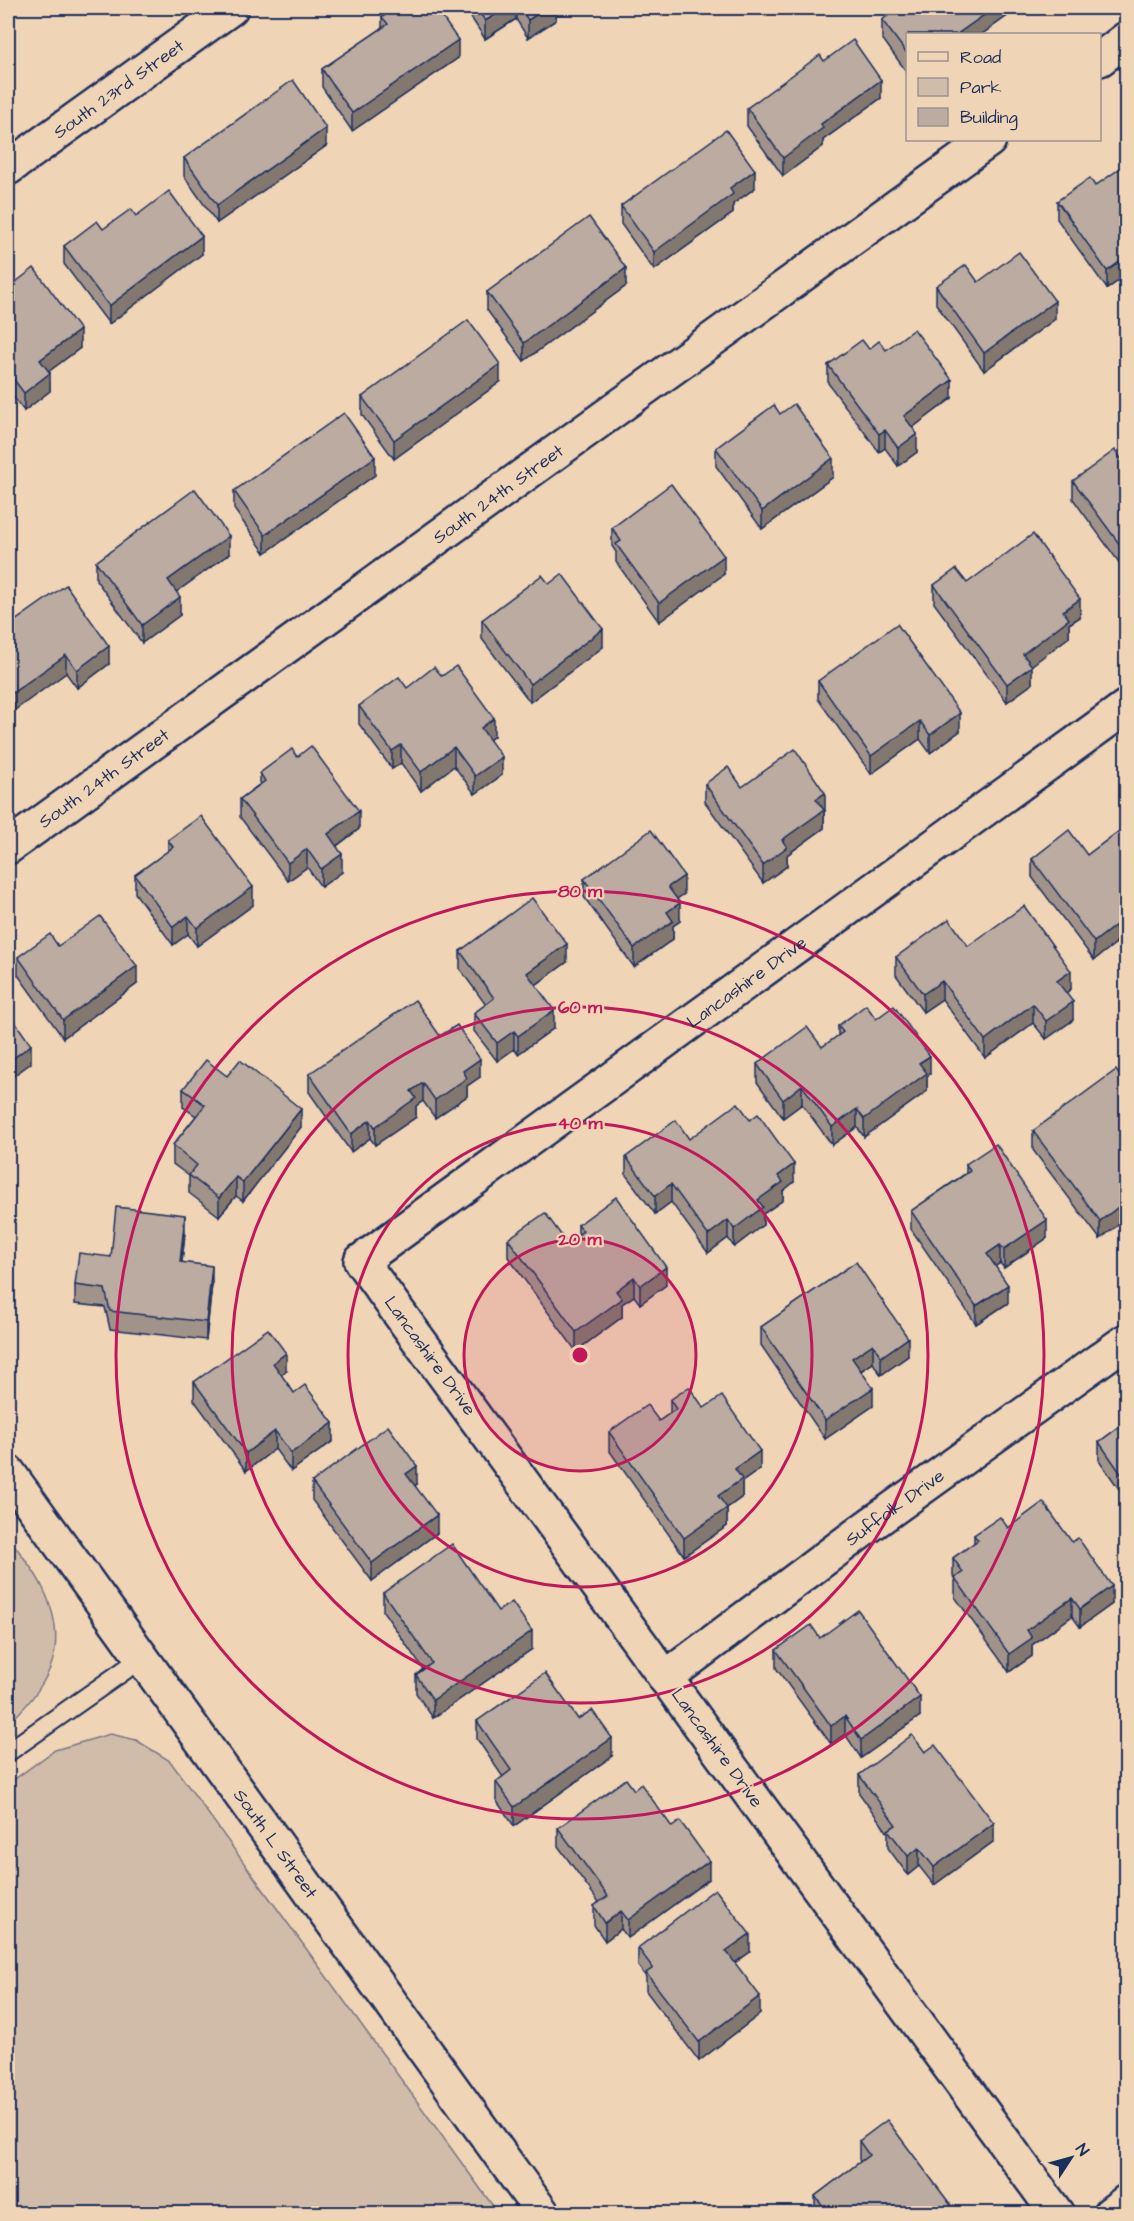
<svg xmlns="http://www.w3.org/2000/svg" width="1134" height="2221" font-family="'Architects Daughter',sans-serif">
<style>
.green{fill:#d1bca9;stroke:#767684;stroke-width:1.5}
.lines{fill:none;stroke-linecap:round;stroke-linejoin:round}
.lane-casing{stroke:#1b2f5e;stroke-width:22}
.street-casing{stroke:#1b2f5e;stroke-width:38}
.secondary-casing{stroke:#1b2f5e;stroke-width:38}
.lane{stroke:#f0d4b6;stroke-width:18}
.street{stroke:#f0d4b6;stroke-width:33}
.secondary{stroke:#f0d4b6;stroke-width:33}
.wall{fill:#a1938a;stroke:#1b2f5e;stroke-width:1.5}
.shaded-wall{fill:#837870;stroke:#1b2f5e;stroke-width:1.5}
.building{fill:#bbaba0;stroke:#1b2f5e;stroke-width:1.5}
.ring{fill:none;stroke:#c2185b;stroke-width:3}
.labels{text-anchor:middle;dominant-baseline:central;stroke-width:4.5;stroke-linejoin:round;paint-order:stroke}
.street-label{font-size:18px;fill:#1b2f5e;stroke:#f0d4b6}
.centre{fill:#c2185b;stroke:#f0d4b6;stroke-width:3}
.ring-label{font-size:18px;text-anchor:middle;font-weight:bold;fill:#c2185b;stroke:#f0d4b6;stroke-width:4.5;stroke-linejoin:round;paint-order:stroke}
</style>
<rect width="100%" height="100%" fill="#f0d4b6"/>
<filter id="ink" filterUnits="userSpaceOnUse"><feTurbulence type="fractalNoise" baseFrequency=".0167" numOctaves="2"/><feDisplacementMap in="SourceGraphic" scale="12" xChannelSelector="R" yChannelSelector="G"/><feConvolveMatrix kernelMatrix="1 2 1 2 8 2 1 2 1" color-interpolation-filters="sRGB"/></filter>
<g filter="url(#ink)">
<g class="green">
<path d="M8,1537c11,15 26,32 34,49 29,58 10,97 -34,138z"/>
<polygon points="110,1734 136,1740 170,1761 498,2213 8,2213 8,1784 55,1750"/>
</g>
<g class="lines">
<defs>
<polyline id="lane" points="8,1752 142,1658"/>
<g id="street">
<polyline points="1100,59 1126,39"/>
<path id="s1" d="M8,168l223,-160"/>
<path id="s2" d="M8,847l981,-707"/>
<path id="s3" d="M665,1678l198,-148 263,-189"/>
<path id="s4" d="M1057,2214l-696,-953 765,-554"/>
<polyline points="1110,2214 1126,2202"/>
</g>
<g id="secondary">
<path id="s5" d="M8,1472l535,742"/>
</g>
</defs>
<use href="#lane" class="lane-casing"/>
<use href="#street" class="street-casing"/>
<use href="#secondary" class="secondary-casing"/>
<use href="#lane" class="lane"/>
<use href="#street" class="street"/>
<use href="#secondary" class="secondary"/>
</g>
<g class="wall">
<polygon points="465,8 556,8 556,20 528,38 516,19 485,39"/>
<polygon points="1017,8 1017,9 982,34 908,34 908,74 882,38 882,20"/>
<polygon points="382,17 458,58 352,131 322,87 322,69 382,28"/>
<polygon points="824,61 881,98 823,140 823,146 783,176 747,126 747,108"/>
<polygon points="326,146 217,223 184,176 184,158"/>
<polygon points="1126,166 1126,275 1107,289 1057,219 1057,201 1095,186"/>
<polygon points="755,188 733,204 733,213 654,270 621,224 621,206"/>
<polygon points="136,216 202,254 109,324 64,264 64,246"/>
<polygon points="978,282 1055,319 984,371 936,304 936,286"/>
<polygon points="626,286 524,361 487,310 487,292"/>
<polygon points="8,288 80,348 49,371 50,391 24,411 12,395 8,399"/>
<polygon points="869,349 886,350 952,398 912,428 917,452 898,466 885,448 879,452 828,383 828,365"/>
<polygon points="500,382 394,459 362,415 362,397"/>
<polygon points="780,414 833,477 762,529 716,466 716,448"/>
<polygon points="1126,457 1126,572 1073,499 1073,481 1122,460"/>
<polygon points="375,475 265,553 234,509 234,491"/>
<polygon points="612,528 724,574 659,622 616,562 616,552 612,546"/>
<polygon points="229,554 176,592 180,615 142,643 96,580 96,562"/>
<polygon points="967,583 1080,617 1069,624 1069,637 1031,665 1032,684 1007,702 934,603 934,585"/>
<polygon points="549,584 603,647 530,702 482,639 482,620"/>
<polygon points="8,626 109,664 77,688 66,673"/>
<polygon points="818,681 960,731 930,753 920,739 871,774 818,699"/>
<polygon points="407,688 494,736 489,740 502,775 475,794 454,766 421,791 401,763 392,769 359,724 359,706"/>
<polygon points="297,757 359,829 337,846 342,872 321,887 307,867 288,881 240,817 240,799 260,784 260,773"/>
<polygon points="705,784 742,787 825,811 824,812 824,828 787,855 787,866 763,883 705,802"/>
<polygon points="1126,826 1126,957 1116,943 1094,960 1032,877 1032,859 1087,855"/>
<polygon points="168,840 253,905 197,946 188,934 173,945 135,893 135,875 168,851"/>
<polygon points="584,879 684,894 677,898 680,921 673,926 673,939 634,967 584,897"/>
<polygon points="58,946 137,984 63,1038 18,975 18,957"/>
<polygon points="968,946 1071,989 1066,993 1073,1020 1046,1039 1033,1023 985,1058 942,999 923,1012 896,975 896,957"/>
<polygon points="460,951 567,962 536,985 554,1028 518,1054 514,1049 497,1061 474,1031 474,1013 486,1005 460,969"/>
<polygon points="876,1019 930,1074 927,1076 927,1091 864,1137 857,1127 832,1145 802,1104 783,1118 757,1082 757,1064 822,1047 838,1036 838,1026"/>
<polygon points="440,1036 480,1077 467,1086 467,1096 435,1118 423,1101 416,1106 416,1117 375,1145 370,1138 351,1152 309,1092 309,1074"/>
<polygon points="227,1076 301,1127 243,1201 236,1196 219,1216 189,1193 189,1176 173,1164 173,1145 196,1116 183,1107 183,1089"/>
<polygon points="1126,1085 1100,1239 1033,1150 1033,1131"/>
<polygon points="689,1139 794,1182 783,1191 783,1200 763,1214 763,1225 734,1247 728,1238 708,1253 671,1202 655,1214 626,1175 626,1157"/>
<polygon points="966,1164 1047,1238 1004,1268 1000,1263 995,1266 1008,1303 976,1324 911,1229 911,1211 966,1173"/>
<polygon points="578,1225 666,1285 640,1304 634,1296 622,1304 622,1317 576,1351 508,1257 508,1239 567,1243 578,1235"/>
<polygon points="185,1233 182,1262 212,1284 206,1340 110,1329 105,1307 75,1304 75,1285 111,1257"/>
<polygon points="856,1262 908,1356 881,1375 873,1363 861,1371 873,1406 825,1439 761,1345 761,1327"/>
<polygon points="286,1371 281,1375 294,1393 333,1441 291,1471 275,1449 246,1471 194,1400 194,1382"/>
<polygon points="670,1400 704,1408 760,1469 742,1482 742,1497 727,1508 727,1526 684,1556 609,1450 609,1432 659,1421 670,1413"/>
<polygon points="1126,1422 1126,1499 1099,1460 1099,1442"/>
<polygon points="312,1482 417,1484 415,1486 437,1533 372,1581 312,1500"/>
<polygon points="1008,1528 1112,1604 1080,1627 1072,1616 1032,1645 1032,1656 1009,1672 955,1597 955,1579 953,1576 953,1558 974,1543 974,1535"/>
<polygon points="383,1593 498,1611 532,1649 433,1718 416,1693 416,1675 423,1669 383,1611"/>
<polygon points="820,1638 920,1716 861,1758 845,1734 831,1744 776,1668 776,1650"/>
<polygon points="578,1719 612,1756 514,1826 496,1800 496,1782 503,1777 477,1739 477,1721"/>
<polygon points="925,1752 994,1841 934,1885 919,1866 908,1875 888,1848 888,1833 859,1793 859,1775"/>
<polygon points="634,1790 709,1879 628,1938 621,1929 605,1941 594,1925 594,1906 599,1902 558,1846 558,1828"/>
<polygon points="638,1948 750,1952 735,1963 760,2014 699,2061 646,1991 646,1977 638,1966"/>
<polygon points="859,2141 953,2214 815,2214 815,2196 860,2162 859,2159"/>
</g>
<g class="shaded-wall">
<polygon points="506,8 516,8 516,19 485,39 485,21"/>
<polygon points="547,8 556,8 556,20 528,38 528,20"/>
<polygon points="994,8 1017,8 1017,9 982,34 957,34"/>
<polygon points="458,40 458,58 352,131 352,113"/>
<polygon points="881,80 881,98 823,140 823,146 783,176 783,158 821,124"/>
<polygon points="326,128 326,146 217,223 217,205"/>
<polygon points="755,170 755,188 733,204 733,213 654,270 654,252 730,188"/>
<polygon points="202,236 202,254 109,324 109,306"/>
<polygon points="1126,257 1126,275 1107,289 1107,271"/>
<polygon points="626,268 626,286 524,361 524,343"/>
<polygon points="1055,301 1055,319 984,371 984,353"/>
<polygon points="80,330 80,348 40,378 40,360"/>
<polygon points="500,364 500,382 394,459 394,440"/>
<polygon points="50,373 50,391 24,411 24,393"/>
<polygon points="12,377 12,395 8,399 8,380"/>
<polygon points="952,380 952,398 904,434 904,416"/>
<polygon points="885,430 885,448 879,452 879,434"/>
<polygon points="917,434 917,452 898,466 898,448"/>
<polygon points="375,457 375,475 265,553 265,535"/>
<polygon points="833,458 833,477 762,529 762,511"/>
<polygon points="229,536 229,554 168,598 168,580"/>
<polygon points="724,556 724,574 659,622 659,603"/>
<polygon points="180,597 180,615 142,643 142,625"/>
<polygon points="1080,599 1080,617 1069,624 1069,637 1023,672 1023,654 1063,611"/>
<polygon points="603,629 603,647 530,702 530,684"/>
<polygon points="109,646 109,664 77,688 77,670"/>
<polygon points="66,655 66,673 8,715 8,696"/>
<polygon points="1032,666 1032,684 1007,702 1007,684"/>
<polygon points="960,713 960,731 930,753 930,735"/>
<polygon points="494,718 494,736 481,746 481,728"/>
<polygon points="920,721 920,739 871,774 871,756"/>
<polygon points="401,745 401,763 392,769 392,751"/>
<polygon points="454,747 454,766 421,791 421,772"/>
<polygon points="502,757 502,775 475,794 475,776"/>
<polygon points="825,793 825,811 824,812 824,828 787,855 787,866 763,883 763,865 816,799"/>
<polygon points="359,811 359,829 328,852 328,834"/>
<polygon points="307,849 307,867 288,881 288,863"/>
<polygon points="342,854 342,872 321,887 321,869"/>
<polygon points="684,876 684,894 668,905 668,887"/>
<polygon points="253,887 253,905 197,946 197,928"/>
<polygon points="680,903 680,921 673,926 673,939 634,967 634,948 667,912"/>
<polygon points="188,916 188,934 173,945 173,927"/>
<polygon points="1116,925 1116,943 1094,960 1094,942"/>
<polygon points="567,944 567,962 527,991 527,973"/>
<polygon points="137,966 137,984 63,1038 63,1020"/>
<polygon points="1071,971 1071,989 1057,1000 1057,981"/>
<polygon points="942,981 942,999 923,1012 923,994"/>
<polygon points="1073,1002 1073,1020 1046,1039 1046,1021"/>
<polygon points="1033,1004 1033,1023 985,1058 985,1040"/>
<polygon points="554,1010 554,1028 518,1054 518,1036"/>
<polygon points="514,1031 514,1049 497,1061 497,1043"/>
<polygon points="31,1045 31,1063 8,1080 8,1062"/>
<polygon points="930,1056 930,1074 927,1076 927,1091 864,1137 864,1119 919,1063"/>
<polygon points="480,1059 480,1077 467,1086 467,1096 435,1118 435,1100 463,1071"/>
<polygon points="423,1083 423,1101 416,1106 416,1117 375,1145 375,1127 411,1091"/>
<polygon points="802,1085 802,1104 783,1118 783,1100"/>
<polygon points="301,1109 301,1127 243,1201 243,1182"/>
<polygon points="857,1109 857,1127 832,1145 832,1127"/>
<polygon points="370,1120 370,1138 351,1152 351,1134"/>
<polygon points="794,1164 794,1182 783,1191 783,1200 763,1214 763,1225 734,1247 734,1229 778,1176"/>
<polygon points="236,1177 236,1196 219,1216 219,1198"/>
<polygon points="671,1184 671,1202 655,1214 655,1196"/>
<polygon points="1126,1201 1126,1219 1100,1239 1100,1221"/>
<polygon points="185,1215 185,1233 180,1280 180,1262"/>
<polygon points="728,1220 728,1238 708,1253 708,1235"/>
<polygon points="1047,1220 1047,1238 1004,1268 1004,1249"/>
<polygon points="1000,1245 1000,1263 987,1272 987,1254"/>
<polygon points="212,1266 212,1284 206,1340 206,1322"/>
<polygon points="666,1267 666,1285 640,1304 640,1286"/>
<polygon points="634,1277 634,1296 622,1304 622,1317 576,1351 576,1332 616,1291"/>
<polygon points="1008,1285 1008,1303 976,1324 976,1306"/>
<polygon points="908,1338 908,1356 881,1375 881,1357"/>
<polygon points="873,1344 873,1363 852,1376 852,1358"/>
<polygon points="286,1353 286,1371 273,1381 273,1363"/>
<polygon points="873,1388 873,1406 825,1439 825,1420"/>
<polygon points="333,1423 333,1441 291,1471 291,1453"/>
<polygon points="275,1431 275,1449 246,1471 246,1453"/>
<polygon points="760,1451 760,1469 742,1482 742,1497 727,1508 727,1526 684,1556 684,1538 718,1496 735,1469"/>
<polygon points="417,1466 417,1484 406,1492 406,1474"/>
<polygon points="437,1515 437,1533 372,1581 372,1563"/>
<polygon points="1112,1586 1112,1604 1080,1627 1080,1609"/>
<polygon points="1072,1598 1072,1616 1032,1645 1032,1656 1009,1672 1009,1654 1027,1630"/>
<polygon points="532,1631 532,1649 433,1718 433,1700"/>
<polygon points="920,1697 920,1716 861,1758 861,1740"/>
<polygon points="845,1716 845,1734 831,1744 831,1726"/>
<polygon points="612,1738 612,1756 514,1826 514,1807"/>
<polygon points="994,1823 994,1841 934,1885 934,1867"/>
<polygon points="919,1848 919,1866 908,1875 908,1856"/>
<polygon points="709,1861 709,1879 628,1938 628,1920"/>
<polygon points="621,1911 621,1929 605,1941 605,1923"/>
<polygon points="750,1934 750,1952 726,1969 726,1951"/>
<polygon points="760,1996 760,2014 699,2061 699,2042"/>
<polygon points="953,2208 953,2214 946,2214"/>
</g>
<g class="building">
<polygon points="397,8 436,8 458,40 352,113 322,69 388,24 382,17"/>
<polygon points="477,8 506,8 485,21"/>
<polygon points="520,8 547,8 528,20"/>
<polygon points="899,8 994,8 957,34 908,34 908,55 882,20"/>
<polygon points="853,40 881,80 821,124 823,128 783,158 747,108 820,55 824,61"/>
<polygon points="293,80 326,128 217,205 184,158"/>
<polygon points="726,130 755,170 730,188 733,194 654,252 621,206"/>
<polygon points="1125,165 1126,166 1126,257 1107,271 1057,201 1090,178 1095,186"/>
<polygon points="169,191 202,236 109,306 64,246 97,221 103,229 131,209 136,216"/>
<polygon points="589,217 626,268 524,343 487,292"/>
<polygon points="1019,252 1055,301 984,353 936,286 966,265 978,282"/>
<polygon points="34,268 80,330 40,360 50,373 24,393 12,377 8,380 8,316 14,311 8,303 8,288"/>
<polygon points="468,320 500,364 394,440 362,397"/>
<polygon points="914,329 952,380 904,416 917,434 898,448 885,430 879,434 828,365 862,340 869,349 879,341 886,350"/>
<polygon points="794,404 833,458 762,511 716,448 774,405 780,414"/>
<polygon points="344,413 375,457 265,535 234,491"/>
<polygon points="1115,450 1122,460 1126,457 1126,553 1073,481"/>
<polygon points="671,484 724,556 659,603 616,544 621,541 612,528"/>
<polygon points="195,489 229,536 168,580 180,597 142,625 96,562"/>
<polygon points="1033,534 1080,599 1063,611 1069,619 1023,654 1032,666 1007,684 934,585 956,569 967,583"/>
<polygon points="562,574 603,629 530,684 482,620 542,575 549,584"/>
<polygon points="66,585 109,646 77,670 66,655 8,696 8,626"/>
<polygon points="897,624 960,713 930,735 920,721 871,756 818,681"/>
<polygon points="456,666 494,718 481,728 502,757 475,776 454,747 421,772 401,745 392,751 359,706 399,677 407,688 434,667 442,676"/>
<polygon points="311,746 359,811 328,834 342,854 321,869 307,849 288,863 240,799 265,781 260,773 292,749 297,757"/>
<polygon points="795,749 825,793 816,799 824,810 782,840 787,847 763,865 705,784 728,767 742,787"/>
<polygon points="201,816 253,887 197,928 188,916 173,927 135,875 173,847 168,840"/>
<polygon points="1126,826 1126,939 1116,925 1094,942 1032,859 1069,830 1087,855"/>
<polygon points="651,830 684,876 668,887 680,903 667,912 673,921 634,948 584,879"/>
<polygon points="532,898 567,944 527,973 554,1010 518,1036 514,1031 497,1043 474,1013 494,998 460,951"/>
<polygon points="1024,906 1071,971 1057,981 1073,1002 1046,1021 1033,1004 985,1040 942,981 923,994 896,957 949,919 968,946"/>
<polygon points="100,916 137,966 63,1020 18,957 50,934 58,946"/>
<polygon points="415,1000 440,1036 457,1025 480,1059 463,1071 467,1078 435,1100 423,1083 411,1091 416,1098 375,1127 370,1120 351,1134 309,1074"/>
<polygon points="866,1005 876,1019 894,1006 930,1056 919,1063 927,1073 864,1119 857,1109 832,1127 802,1085 783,1100 757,1064 807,1027 822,1047 843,1032 838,1026"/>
<polygon points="8,1012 31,1045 8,1062"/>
<polygon points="206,1060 227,1076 240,1060 301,1109 243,1182 236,1177 219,1198 189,1175 197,1165 173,1145 205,1105 183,1089"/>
<polygon points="1116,1070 1126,1085 1126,1201 1100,1221 1033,1131"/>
<polygon points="738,1103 750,1120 758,1114 794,1164 778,1176 783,1182 758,1200 763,1207 734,1229 728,1220 708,1235 671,1184 655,1196 626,1157 676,1120 689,1139"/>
<polygon points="996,1144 1047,1220 1004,1249 1000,1245 987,1254 1008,1285 976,1306 911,1211 970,1171 966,1164"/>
<polygon points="616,1197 666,1267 640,1286 634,1277 616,1291 622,1299 576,1332 508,1239 545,1213 567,1243 583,1231 578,1225"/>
<polygon points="116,1207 185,1215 180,1262 212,1266 206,1322 110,1311 105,1289 75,1285 79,1253 111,1257"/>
<polygon points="856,1262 908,1338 881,1357 873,1344 852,1358 873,1388 825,1420 761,1327"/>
<polygon points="268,1329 286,1353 273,1363 294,1393 305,1385 333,1423 291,1453 275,1431 246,1453 194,1382"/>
<polygon points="689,1387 704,1408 722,1396 760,1451 735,1469 742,1479 718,1496 727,1508 684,1538 609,1432 647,1405 659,1421 676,1409 670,1400"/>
<polygon points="1126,1422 1126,1481 1099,1442"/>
<polygon points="388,1426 417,1466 406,1474 437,1515 372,1563 312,1482"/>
<polygon points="1043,1502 1072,1542 1078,1538 1112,1586 1080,1609 1072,1598 1027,1630 1032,1638 1009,1654 955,1578 963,1572 953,1558 978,1540 974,1535 1000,1517 1008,1528"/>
<polygon points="452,1544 498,1611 512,1602 532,1631 433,1700 416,1675 432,1663 383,1593"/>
<polygon points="858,1610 920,1697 861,1740 845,1716 831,1726 776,1650 811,1625 820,1638"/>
<polygon points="545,1673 578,1719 592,1710 612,1738 514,1807 496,1782 511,1770 477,1721"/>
<polygon points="912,1735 925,1752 935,1745 994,1823 934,1867 919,1848 908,1856 888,1830 896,1825 859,1775"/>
<polygon points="626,1779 634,1790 641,1784 672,1827 680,1821 709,1861 628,1920 621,1911 605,1923 594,1906 608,1896 558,1828"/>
<polygon points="715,1889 750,1934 726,1951 760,1996 699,2042 646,1973 653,1968 638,1948"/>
<polygon points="887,2120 953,2208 946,2214 828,2214 815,2196 869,2155 859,2141"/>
</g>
</g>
<circle cx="580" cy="1355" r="116" fill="#c2185b" fill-opacity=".12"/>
<g class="ring">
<circle cx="580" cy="1355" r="116"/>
<circle cx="580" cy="1355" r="232"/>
<circle cx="580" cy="1355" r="348"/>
<circle cx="580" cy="1355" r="464"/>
</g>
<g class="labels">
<g class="street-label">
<text stroke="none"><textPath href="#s1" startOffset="136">South 23rd Street</textPath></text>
<text stroke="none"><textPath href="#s2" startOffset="604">South 24th Street</textPath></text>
<text stroke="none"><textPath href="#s2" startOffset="118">South 24th Street</textPath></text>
<text stroke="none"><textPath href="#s4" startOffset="1656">Lancashire Drive</textPath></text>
<text transform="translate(430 1356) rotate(54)">Lancashire Drive</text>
<text stroke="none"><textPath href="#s3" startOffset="286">Suffolk Drive</textPath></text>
<text transform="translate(717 1748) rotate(54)">Lancashire Drive</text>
<text stroke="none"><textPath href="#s5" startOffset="458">South L Street</textPath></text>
</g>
</g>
<circle cx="580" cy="1355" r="9" class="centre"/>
<g class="ring-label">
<text x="580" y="897">80 m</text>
<text x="580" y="1013">60 m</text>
<text x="580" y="1129">40 m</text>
<text x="580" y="1245">20 m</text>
</g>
<rect width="1134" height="2221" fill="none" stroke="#f0d4b6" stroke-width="30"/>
<rect x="15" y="15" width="1104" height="2191" fill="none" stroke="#1b2f5e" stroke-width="2" filter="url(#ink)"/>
<rect x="906" y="33" width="195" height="108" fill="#f0d4b6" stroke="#9b9293" stroke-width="1.5"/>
<rect x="918" y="52" width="30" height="9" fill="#f0d4b6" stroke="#9b9293" stroke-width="1.5"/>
<text x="960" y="63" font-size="18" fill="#1b2f5e">Road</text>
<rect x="918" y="78" width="30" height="18" fill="#d1bca9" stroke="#9b9293" stroke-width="1.5"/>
<text x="960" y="93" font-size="18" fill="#1b2f5e">Park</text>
<rect x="918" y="108" width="30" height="18" fill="#bbaba0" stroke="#9b9293" stroke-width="1.5"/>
<text x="960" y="123" font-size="18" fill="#1b2f5e">Building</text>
<g transform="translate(1071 2158) rotate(54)" stroke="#f0d4b6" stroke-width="4.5" paint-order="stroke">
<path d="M0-4.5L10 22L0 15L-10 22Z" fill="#1b2f5e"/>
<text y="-9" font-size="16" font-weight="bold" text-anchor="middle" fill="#1b2f5e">N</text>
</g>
</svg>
